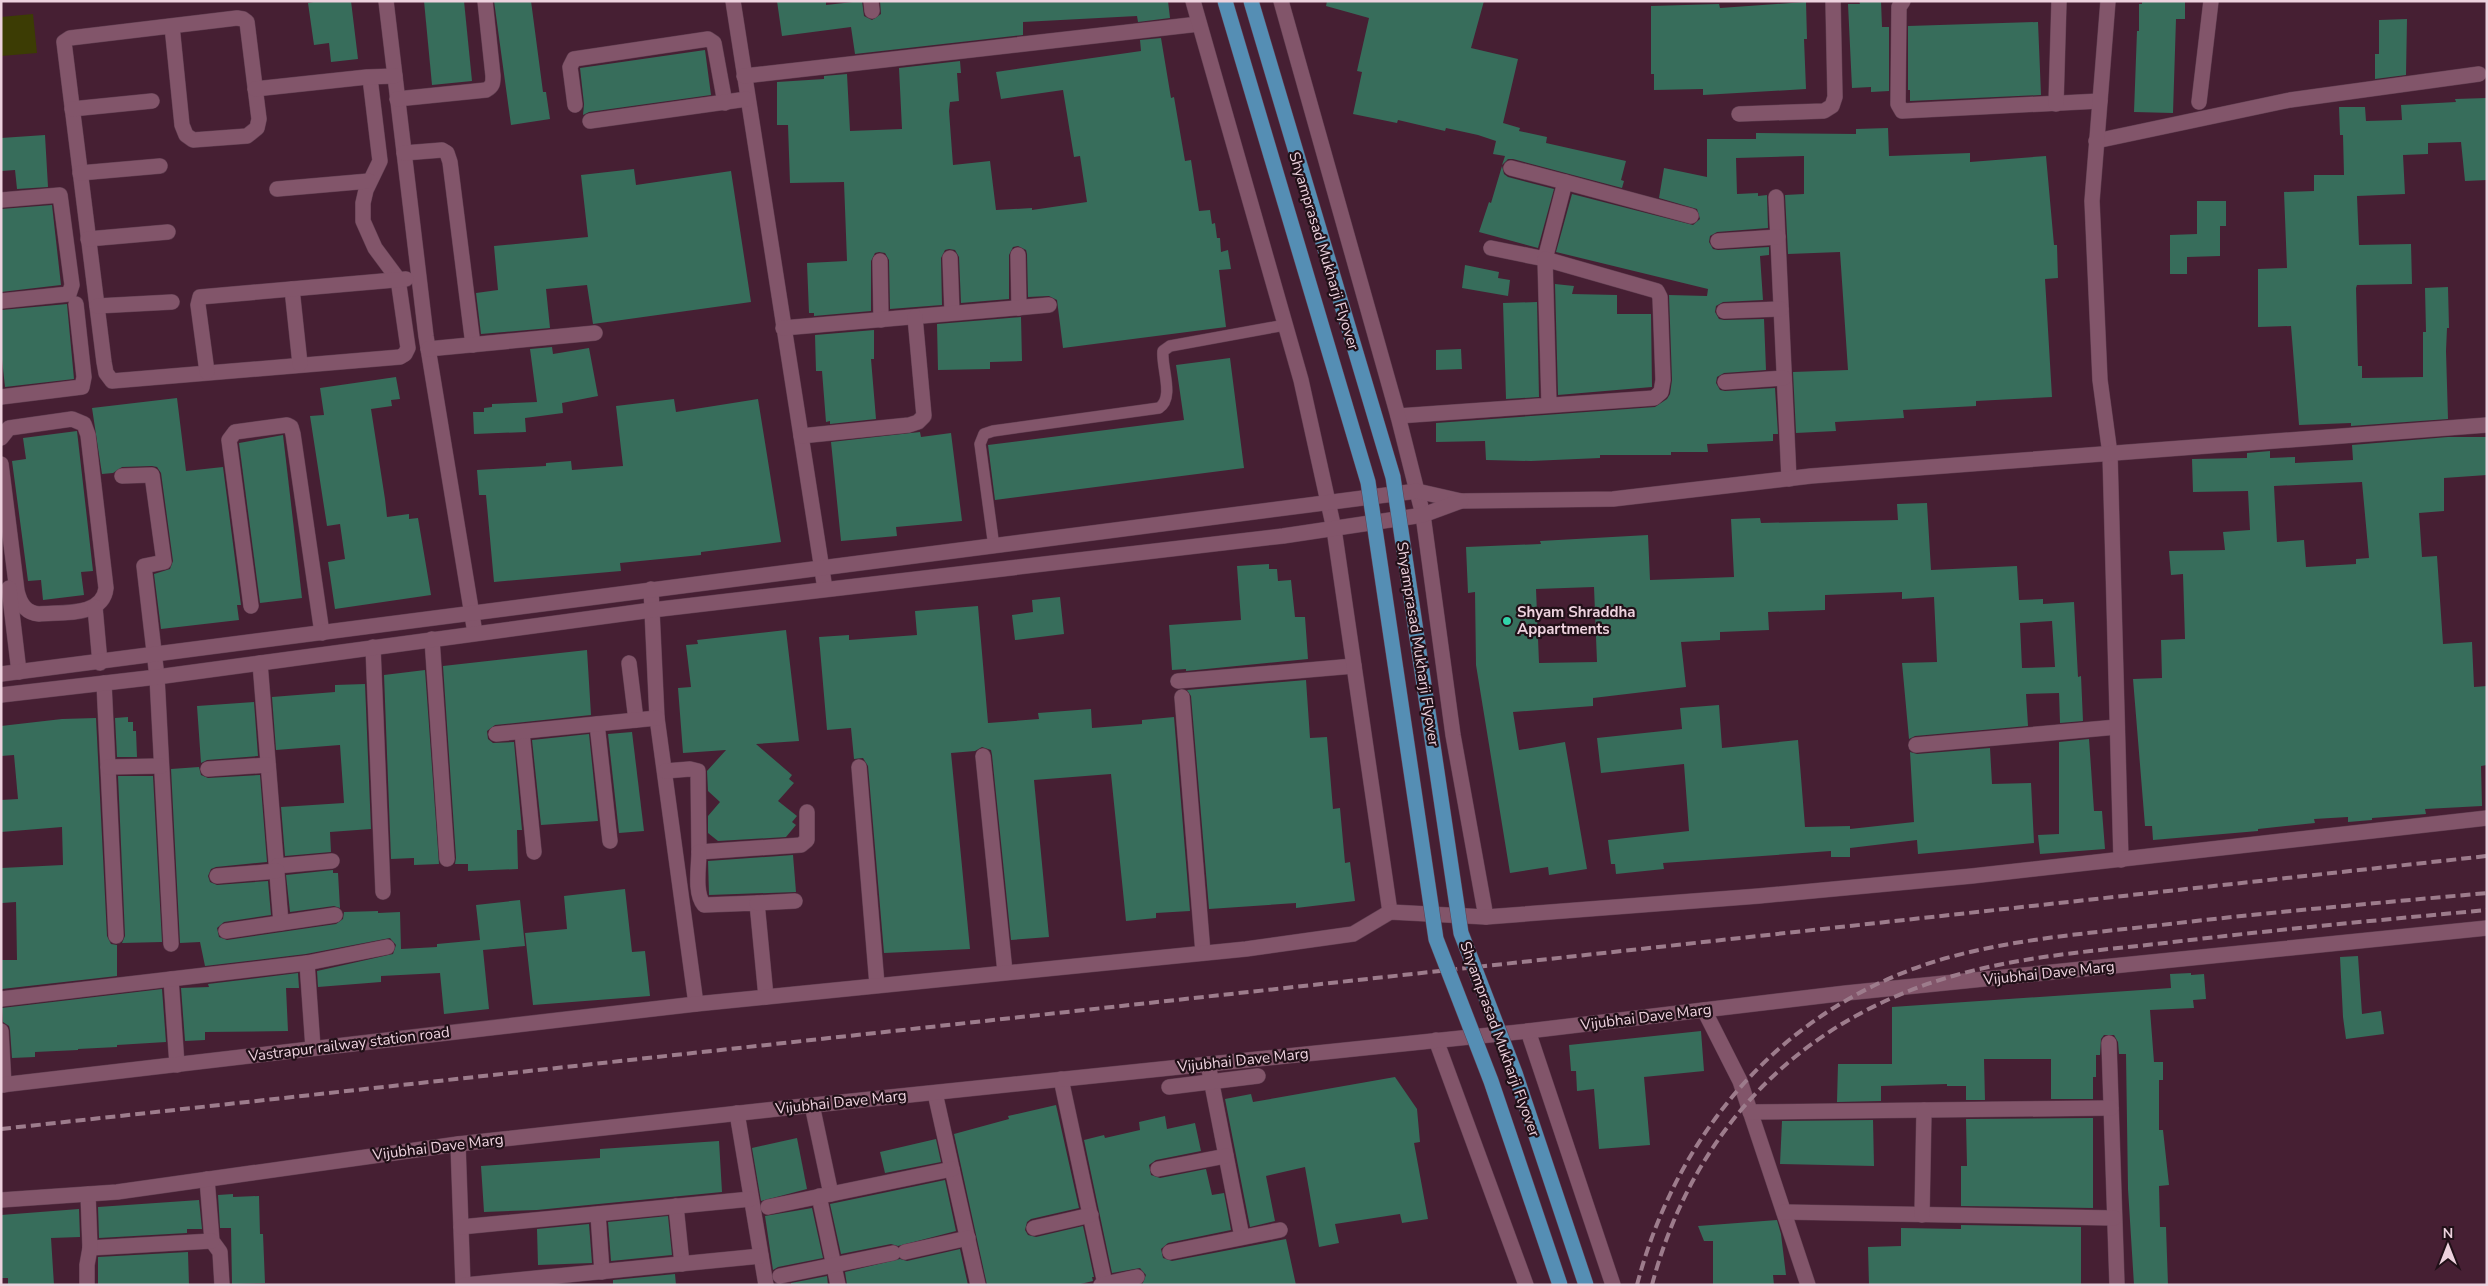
<svg xmlns="http://www.w3.org/2000/svg" width="2488" height="1286" font-family="'Nunito Sans',sans-serif">
<style>
.green{fill:#3c3c04}
.building{fill:#376d5b;fill-rule:evenodd}
.lines{fill:none;stroke-linecap:round;stroke-linejoin:round}
.lane-casing{stroke:#613f51;stroke-width:12}
.street-casing{stroke:#613f51;stroke-width:16}
.secondary-casing{stroke:#613f51;stroke-width:16}
.lane{stroke:#82556a;stroke-width:11}
.street{stroke:#82556a;stroke-width:15}
.secondary{stroke:#82556a;stroke-width:15}
.rail{stroke:#9d7c8c;stroke-width:4;stroke-dasharray:10 5;stroke-linecap:butt}
.primary-bridge-casing{stroke:#613f51;stroke-width:16;stroke-linecap:butt}
.primary-bridge{stroke:#558eb4;stroke-width:15}
.poi-dot{fill:#31d4a9;stroke:#211018;stroke-width:2}
.labels{text-anchor:middle;dominant-baseline:central;stroke-width:4.5;stroke-linejoin:round;paint-order:stroke}
.street-label{font-size:15px;fill:#edd2de;stroke:#211018}
.poi-label{font-size:15px;font-weight:bold;fill:#edd2de;stroke:#211018;text-anchor:start}
</style>
<rect width="100%" height="100%" fill="#461f33"/>
<polygon class="green" points="33,14 37,53 1,56 1,17"/>
<g class="building">
<polygon points="319,1 351,1 358,59 331,62 329,43 314,45 308,3"/>
<polygon points="424,1 464,1 472,81 432,85"/>
<polygon points="494,1 531,1 543,92 546,92 550,119 511,125"/>
<polygon points="777,1 826,1 826,5 862,1 864,16 872,20 881,14 880,1 1168,1 1170,18 1138,22 1137,16 1023,22 1023,35 855,54 851,27 782,36"/>
<polygon points="1327,1 1484,1 1471,48 1518,59 1503,123 1520,128 1519,131 1547,137 1546,143 1626,161 1621,180 1624,181 1622,188 1513,159 1508,159 1502,165 1505,156 1493,154 1496,141 1478,135 1446,128 1445,131 1398,120 1397,123 1353,114 1362,72 1357,71 1369,18 1326,6"/>
<polygon points="1859,1 1881,1 1882,27 1889,27 1889,91 1871,92 1871,87 1852,88 1848,4 1860,4"/>
<polygon points="2142,1 2185,1 2185,19 2176,19 2173,113 2134,112 2137,31 2139,31 2139,4 2142,4"/>
<polygon points="1806,2 1807,39 1804,39 1806,89 1703,95 1703,89 1654,90 1654,74 1651,74 1651,6 1719,4 1720,8"/>
<polygon points="2407,19 2406,75 2375,79 2375,54 2379,54 2379,20"/>
<polygon points="2038,22 2041,95 1910,101 1910,90 1908,90 1908,26"/>
<polygon points="1161,38 1171,98 1174,97 1185,161 1191,160 1199,211 1210,210 1212,224 1215,223 1217,238 1220,238 1221,252 1228,250 1231,269 1219,270 1226,327 1063,348 1057,300 1049,296 1028,297 1027,254 1026,250 1018,246 1013,247 1009,255 1009,299 961,303 959,257 955,250 949,249 945,250 941,258 942,305 890,309 889,260 885,253 879,252 875,253 871,261 871,311 814,316 814,313 809,313 807,263 847,261 844,182 790,183 788,125 777,125 777,82 824,79 824,76 847,74 850,131 902,129 899,68 960,61 961,73 957,73 959,101 950,102 949,111 953,165 990,161 996,210 1032,208 1032,210 1087,202 1080,156 1074,157 1063,90 1001,99 996,72 1141,51 1140,40"/>
<polygon points="705,50 711,95 589,112 583,115 584,104 580,68"/>
<polygon points="2487,98 2487,180 2465,181 2461,142 2428,143 2428,154 2403,155 2405,194 2357,196 2359,245 2411,244 2412,284 2357,285 2356,288 2358,366 2362,366 2362,378 2423,377 2423,332 2426,332 2425,288 2448,287 2449,328 2447,328 2446,351 2448,419 2351,426 2351,423 2299,425 2291,326 2258,327 2258,269 2287,268 2284,192 2314,191 2314,175 2344,175 2343,135 2340,135 2339,107 2365,107 2366,121 2402,120 2401,105 2456,102 2455,99"/>
<polygon points="1888,128 1889,156 1970,153 1970,162 2046,156 2054,245 2057,245 2058,278 2045,279 2052,397 1976,401 1976,406 1903,410 1904,418 1835,422 1836,431 1796,433 1793,372 1848,370 1840,252 1788,254 1785,195 1804,194 1804,156 1736,158 1737,194 1758,193 1758,196 1767,195 1768,228 1717,232 1710,236 1709,242 1713,249 1718,250 1769,247 1769,255 1760,256 1763,300 1723,302 1716,306 1715,312 1719,319 1724,320 1764,319 1766,370 1724,373 1717,377 1716,383 1720,390 1725,391 1775,388 1778,434 1773,434 1773,441 1707,444 1708,452 1671,452 1671,455 1600,455 1600,458 1531,461 1486,460 1485,441 1436,442 1436,423 1655,407 1667,399 1670,394 1672,380 1669,295 1707,296 1708,289 1556,252 1572,194 1693,225 1700,219 1697,209 1659,198 1664,168 1707,177 1707,139 1756,139 1756,133 1856,134 1856,129"/>
<polygon points="45,135 48,187 17,189 15,170 1,171 1,138"/>
<polygon points="1502,166 1504,174 1508,177 1554,189 1538,248 1479,232 1489,202 1491,203"/>
<polygon points="634,169 636,185 731,171 751,302 593,324 587,285 546,289 550,328 481,334 476,293 498,290 494,246 588,237 581,175"/>
<polygon points="2197,201 2226,201 2226,226 2220,226 2220,256 2187,257 2187,274 2170,274 2170,235 2197,234"/>
<polygon points="52,205 61,285 1,292 1,209"/>
<polygon points="1465,265 1499,272 1498,278 1510,280 1508,296 1462,288"/>
<polygon points="1555,284 1574,286 1572,294 1617,295 1617,314 1651,314 1652,387 1558,395"/>
<polygon points="1537,302 1539,397 1506,399 1503,303"/>
<polygon points="67,304 74,379 5,387 1,350 1,310"/>
<polygon points="1021,317 1022,361 990,362 990,369 938,370 937,324"/>
<polygon points="874,330 874,359 871,359 876,419 830,424 830,421 826,422 822,371 816,371 815,335"/>
<polygon points="552,347 553,354 589,348 598,396 562,403 563,413 525,418 526,432 474,434 473,412 484,412 484,408 492,407 492,404 537,402 530,349"/>
<polygon points="1461,349 1462,369 1436,370 1436,350"/>
<polygon points="1230,358 1244,468 995,500 988,445 1184,420 1176,365"/>
<polygon points="396,377 400,399 391,400 392,406 371,409 385,499 387,517 409,514 409,519 418,518 431,595 335,609 328,562 345,559 340,524 327,526 310,416 324,415 320,388"/>
<polygon points="177,398 186,471 223,467 241,605 237,605 239,620 161,629 154,574 170,569 173,561 161,473 157,467 152,466 122,467 113,473 102,474 92,408"/>
<polygon points="674,399 676,412 758,399 781,542 701,552 701,555 620,563 621,571 494,582 486,495 479,495 477,470 546,466 546,463 571,461 572,470 623,466 616,406"/>
<polygon points="77,431 93,571 81,572 84,595 43,600 41,580 28,581 12,461 26,459 23,438"/>
<polygon points="920,432 921,437 951,433 962,521 896,527 897,536 841,541 831,442"/>
<polygon points="283,435 302,598 260,603 239,443"/>
<path d="M2448,437h39v38l-43,3v33l-25,2 3,44 15,-1 6,88 29,-2 2,45 13,-1v79l-6,1 1,40 -57,3 1,5 -54,4v2l-24,2v-5l-34,2 1,4 -57,6v2l-105,9 -1,-14h-7l-12,-147 29,-1 -1,-38 24,-1 -2,-65 -12,1 -2,-24 56,-1 -2,-18 27,-2 -2,-39 -55,1 -1,-33 55,-1v-5l23,-2v7l25,-1v6l58,-3 -1,-15zM2362,482l7,76 -13,1v5l-50,3 -2,-27 -27,2 -3,-56z"/>
<path d="M1927,503l4,67 86,-4 2,34 24,-1v5l31,-2 4,75 3,-1 2,45 -23,2 -1,-30 -33,1 2,32 -113,10 -6,3 -7,-76 35,-1 -3,-65 -32,2v-7l-77,3v15l-57,2 1,18 -49,2v8l-39,2 5,45 -93,11v8l-80,6 6,38 46,-8 22,127 -38,6 -1,-8 -38,6 -34,-208 -1,-73 -7,1 -2,-46 75,-3 -1,-3 108,-6 2,45 84,-3 -3,-58 29,-1 1,5 137,-3 -1,-16zM1594,587l3,75 -58,1 -3,-74zM2052,621l3,46 -33,1 -2,-45z"/>
<polygon points="1269,564 1269,569 1277,569 1278,581 1291,580 1295,617 1305,617 1308,659 1186,671 1186,669 1172,670 1169,625 1241,620 1237,566"/>
<polygon points="1060,597 1064,634 1015,640 1012,615 1033,612 1032,600"/>
<polygon points="978,606 988,723 1039,719 1038,713 1091,709 1092,728 1142,724 1142,720 1174,717 1190,911 1156,913 1156,918 1126,921 1111,774 1034,780 1049,937 1011,940 992,755 991,750 982,747 975,751 951,753 970,949 884,953 868,766 863,758 854,759 851,728 827,730 819,637 849,635 849,640 917,635 915,611"/>
<polygon points="786,630 799,741 756,744 792,775 789,779 794,783 778,801 797,816 792,822 796,825 786,837 718,841 708,833 708,816 720,802 708,791 707,771 726,750 683,753 678,688 691,687 686,645 698,644 697,640"/>
<polygon points="587,650 591,715 495,725 487,731 488,739 493,743 514,742 522,830 517,830 518,869 468,871 468,864 455,864 456,858 443,666"/>
<polygon points="425,670 439,864 414,865 414,858 391,859 384,675"/>
<polygon points="1306,680 1310,738 1327,737 1333,809 1340,808 1345,863 1350,862 1355,901 1296,908 1296,903 1209,909 1191,696 1187,690"/>
<polygon points="365,684 371,829 330,832 331,852 285,856 281,807 344,803 340,745 276,750 272,697 335,692 335,685"/>
<polygon points="254,702 258,756 207,760 201,763 197,706"/>
<polygon points="1719,705 1722,748 1798,740 1805,827 1850,826 1850,829 1914,822 1910,752 1917,754 1990,748 1992,784 2031,783 2034,843 1918,854 1917,840 1850,848 1850,857 1831,857 1831,851 1663,863 1664,869 1616,874 1615,864 1611,864 1608,840 1689,831 1684,764 1601,773 1597,738 1682,729 1680,708"/>
<polygon points="128,717 128,722 133,722 133,731 136,731 137,757 117,757 115,718"/>
<polygon points="96,718 107,936 111,944 117,945 117,976 2,989 1,960 17,960 16,902 2,903 1,868 63,865 62,827 1,832 1,800 18,799 14,755 1,756 1,726 62,719"/>
<polygon points="632,732 644,831 619,833 608,734"/>
<polygon points="589,734 598,821 541,825 532,740"/>
<polygon points="2089,739 2094,811 2102,811 2105,849 2040,854 2038,835 2059,834 2059,742"/>
<polygon points="199,767 201,775 208,778 260,775 267,862 216,867 211,869 208,876 210,882 217,885 268,881 271,915 224,922 217,928 219,937 227,940 336,924 343,919 344,912 378,911 378,913 400,912 401,949 437,947 437,944 480,940 476,905 520,900 525,946 483,950 489,1009 444,1014 440,973 381,976 381,982 318,987 317,971 393,954 396,945 390,938 306,954 205,966 200,942 180,943 171,769"/>
<polygon points="118,776 153,776 162,942 122,943 125,936"/>
<polygon points="793,855 796,892 709,895 708,861"/>
<polygon points="333,870 333,873 338,873 340,908 334,906 290,912 286,875"/>
<polygon points="625,889 632,952 645,951 650,996 533,1005 525,933 567,929 564,896"/>
<polygon points="2358,956 2362,1014 2381,1011 2384,1034 2346,1039 2343,1017 2340,957"/>
<polygon points="298,973 299,988 286,988 288,1031 205,1032 205,1040 185,1041 181,988 209,987 208,984"/>
<polygon points="2191,973 2191,975 2204,974 2206,999 2193,1000 2194,1008 2150,1010 2154,1062 2163,1062 2163,1080 2159,1080 2159,1130 2163,1130 2169,1185 2159,1186 2160,1227 2166,1227 2168,1285 2134,1285 2128,1189 2126,1054 2119,1054 2118,1042 2114,1035 2104,1035 2101,1039 2100,1055 2096,1055 2096,1077 2093,1077 2093,1099 2051,1099 2051,1059 1984,1059 1985,1100 1966,1100 1966,1086 1947,1086 1947,1084 1881,1086 1881,1101 1837,1102 1838,1064 1892,1064 1892,1007 2171,988 2170,974"/>
<polygon points="162,989 166,1042 117,1045 117,1047 78,1049 78,1050 35,1052 35,1057 12,1058 10,1030 9,1026 3,1022 2,1008"/>
<polygon points="1701,1031 1704,1071 1644,1077 1650,1145 1599,1149 1594,1089 1577,1091 1576,1071 1571,1071 1569,1045"/>
<polygon points="1395,1077 1417,1109 1420,1142 1414,1143 1428,1219 1402,1223 1400,1214 1335,1224 1339,1243 1319,1247 1305,1167 1266,1176 1275,1221 1250,1227 1225,1099 1251,1094 1253,1102"/>
<polygon points="1056,1105 1079,1208 1031,1219 1027,1222 1025,1230 1028,1235 1036,1237 1083,1226 1094,1277 1092,1277 1093,1281 1076,1285 987,1285 954,1134 1009,1119 1008,1116"/>
<polygon points="1165,1116 1167,1129 1195,1123 1201,1151 1156,1160 1149,1165 1151,1175 1160,1178 1206,1169 1212,1195 1224,1193 1231,1230 1168,1243 1161,1249 1163,1258 1172,1261 1286,1239 1296,1285 1142,1285 1146,1275 1140,1268 1112,1273 1084,1140 1104,1135 1105,1138 1140,1130 1139,1122"/>
<polygon points="2093,1118 2093,1208 1961,1206 1961,1166 1967,1166 1966,1119"/>
<polygon points="1873,1120 1874,1166 1780,1164 1782,1121"/>
<polygon points="797,1138 807,1189 761,1201 752,1148"/>
<polygon points="936,1139 941,1162 885,1173 880,1152"/>
<polygon points="719,1141 722,1192 537,1210 484,1212 481,1166 600,1158 600,1149"/>
<polygon points="945,1180 956,1231 898,1246 891,1244 841,1254 830,1204"/>
<polygon points="233,1194 233,1197 259,1196 260,1234 263,1234 265,1283 232,1284 231,1228 220,1228 218,1195"/>
<polygon points="199,1200 202,1229 187,1229 187,1233 99,1238 98,1207"/>
<polygon points="812,1208 823,1258 778,1267 773,1270 765,1216"/>
<polygon points="79,1209 80,1237 51,1238 54,1285 8,1285 8,1278 1,1278 1,1215"/>
<polygon points="668,1216 672,1255 611,1261 608,1222"/>
<polygon points="1777,1220 1781,1234 1786,1275 1773,1275 1774,1285 1713,1285 1713,1241 1704,1241 1698,1226"/>
<polygon points="589,1224 592,1263 538,1265 537,1229"/>
<polygon points="1961,1225 2081,1227 2081,1285 1869,1285 1868,1247 1901,1246 1901,1228 1961,1229"/>
<polygon points="960,1249 968,1285 847,1285 845,1272 900,1259 907,1261"/>
<polygon points="188,1252 189,1285 98,1285 98,1257"/>
<polygon points="675,1274 676,1285 613,1285 613,1280"/>
<polygon points="827,1276 828,1285 791,1285 791,1283"/>
</g>
<g class="lines">
<defs>
<path id="lane" d="M994,547l-14,-103 4,-10 9,-3 166,-23c16,-10 2,-41 4,-57l7,-5 115,-21"/>
<g id="street">
<polyline points="386,1 426,336 475,633"/>
<polyline points="733,1 825,589"/>
<polyline points="871,1 872,11"/>
<polyline points="1903,1 1899,7 1898,104 1902,111 2100,101"/>
<polyline points="172,26 182,125 186,135 193,140 247,136 257,128 259,119 247,22 243,19 237,18 70,38 64,42 104,362 106,373 112,381 400,357 405,354 408,348 398,279 375,248 363,221 363,203 366,190 380,161 370,78"/>
<polyline points="744,76 1199,24"/>
<polyline points="255,89 367,77 395,76"/>
<path d="M397,99l89,-9c7,-4 7,-7 7,-14l-8,-75"/>
<polyline points="2199,102 2211,1"/>
<polyline points="2056,104 2059,1"/>
<polyline points="575,105 570,67 574,59 708,39 714,43 725,103"/>
<polyline points="72,109 152,101"/>
<polyline points="1739,114 1824,111 1832,106 1835,97 1833,1"/>
<polyline points="590,121 747,99"/>
<polyline points="2096,141 2290,100 2479,74"/>
<polyline points="404,153 442,150 447,153 450,162 473,345"/>
<polyline points="1511,168 1565,182"/>
<polyline points="80,173 160,166"/>
<polyline points="277,189 369,181"/>
<polyline points="1776,197 1789,479"/>
<polyline points="1,200 60,195 72,285 69,294 1,301"/>
<polyline points="88,239 168,232"/>
<polyline points="1718,241 1778,237"/>
<polyline points="1491,248 1545,259 1565,182 1691,216"/>
<polyline points="1018,255 1019,308"/>
<polyline points="950,258 952,313"/>
<polyline points="880,261 881,320"/>
<polyline points="292,289 300,364"/>
<polyline points="97,306 172,302"/>
<polyline points="1724,311 1781,309"/>
<polyline points="783,328 1049,305"/>
<polyline points="428,349 595,333"/>
<polyline points="207,372 198,305 200,297 406,279"/>
<polyline points="1725,382 1784,378"/>
<polyline points="1,397 82,387 84,377 76,304"/>
<polyline points="1398,416 1654,398 1661,392 1663,380 1660,297 1657,291 1545,259 1549,405"/>
<polyline points="801,436 909,425 918,422 924,416 915,317"/>
<path d="M1,438l8,-10 63,-9 12,5 4,11 18,153c-3,29 -44,24 -67,26 -13,-1 -19,-10 -22,-23l-16,-127"/>
<polyline points="122,476 152,475 164,562 144,566 157,677 171,944"/>
<polyline points="9,588 19,672"/>
<polyline points="651,589 657,718 696,1004"/>
<polyline points="251,606 229,440 235,432 287,425 291,427 293,434 322,633"/>
<polyline points="95,607 100,663"/>
<polyline points="432,639 447,859"/>
<polyline points="373,647 383,892"/>
<polyline points="260,663 281,923"/>
<polyline points="629,663 636,720"/>
<polyline points="1178,681 1354,666"/>
<polyline points="104,683 116,936"/>
<polyline points="1182,697 1203,953"/>
<polyline points="597,724 610,841"/>
<polyline points="522,732 534,852"/>
<polyline points="496,734 657,718"/>
<polyline points="1916,745 2117,727"/>
<polyline points="983,756 1005,972"/>
<polyline points="108,767 161,766"/>
<polyline points="859,767 877,985"/>
<polyline points="208,769 268,765"/>
<polyline points="665,771 690,769 698,771 699,852 801,845 807,840 807,812"/>
<path d="M699,852c0,14 -5,41 5,53l53,-2 9,94"/>
<polyline points="277,866 332,861"/>
<polyline points="217,876 277,871"/>
<polyline points="757,903 795,901"/>
<polyline points="226,931 335,915"/>
<polyline points="307,963 313,1048"/>
<polyline points="171,979 177,1065"/>
<polyline points="1,999 307,963 387,947"/>
<polyline points="1704,1010 1740,1081 1808,1285"/>
<polyline points="1,1031 4,1085"/>
<polyline points="2109,1043 2117,1285"/>
<polyline points="1208,1064 1242,1237"/>
<polyline points="1061,1079 1105,1284 1101,1285"/>
<polyline points="1169,1087 1258,1076"/>
<polyline points="935,1093 978,1285"/>
<polyline points="812,1105 831,1194"/>
<polyline points="1750,1112 2111,1108"/>
<polyline points="737,1113 766,1285"/>
<polyline points="458,1144 463,1285"/>
<polyline points="1158,1169 1226,1156"/>
<polyline points="207,1179 212,1241 220,1252 222,1285"/>
<polyline points="819,1196 838,1285"/>
<polyline points="676,1206 682,1264"/>
<polyline points="768,1207 952,1169"/>
<polyline points="1784,1212 2114,1218"/>
<polyline points="598,1214 602,1272"/>
<polyline points="1922,1215 1924,1110"/>
<polyline points="461,1227 751,1199"/>
<polyline points="1034,1228 1091,1215"/>
<polyline points="90,1248 212,1241"/>
<polyline points="905,1252 968,1238"/>
<polyline points="1170,1252 1280,1230"/>
<polyline points="780,1276 893,1253"/>
<polyline points="1105,1284 1137,1277"/>
<polyline points="87,1285 87,1265 90,1248 88,1194"/>
<polyline points="465,1285 761,1256"/>
</g>
<g id="secondary">
<polyline points="1193,1 1301,380 1334,529 1390,912"/>
<polyline points="1281,1 1398,416 1423,515 1453,735 1486,917"/>
<polyline points="2108,1 2092,201 2100,380 2110,454 2121,860"/>
<polyline points="1,674 1417,491 1461,501 1613,499 1811,476 2487,425"/>
<polyline points="1,695 157,677 652,610 1283,536 1423,515 1461,501"/>
<polyline points="1528,1031 1613,1285"/>
<polyline points="1436,1040 1526,1285"/>
<polyline points="1,1085 696,1004 1246,949 1353,934 1390,912 1486,917 1759,896 1972,876 2487,818"/>
<polyline points="1,1200 117,1192 458,1144 804,1106 1528,1031 1846,993 2487,928"/>
</g>
</defs>
<use href="#lane" class="lane-casing"/>
<use href="#street" class="street-casing"/>
<use href="#secondary" class="secondary-casing"/>
<use href="#lane" class="lane"/>
<use href="#street" class="street"/>
<use href="#secondary" class="secondary"/>
<g class="rail">
<polyline points="1,1129 2487,856"/>
<path d="M1637,1285c42,-160 154,-286 317,-329 68,-18 138,-23 207,-31 109,-13 217,-22 326,-32"/>
<path d="M1652,1285c41,-155 147,-265 301,-309 69,-20 141,-25 212,-33 107,-13 214,-23 322,-33"/>
</g>
<defs>
<g id="primary-bridge">
<polyline points="1225,1 1368,482 1436,939 1491,1081 1560,1285"/>
<polyline points="1251,1 1393,477 1461,933 1515,1073 1586,1285"/>
</g>
</defs>
<use href="#primary-bridge" class="primary-bridge-casing"/>
<use href="#primary-bridge" class="primary-bridge"/>
</g>
<circle class="poi-dot" cx="1507" cy="621" r="5"/>
<g class="labels">
<g class="street-label">
<text transform="translate(1324 251) rotate(73)">Shyamprasad Mukharji Flyover</text>
<text transform="translate(1418 644) rotate(81)">Shyamprasad Mukharji Flyover</text>
<text transform="translate(2049 973) rotate(-6)">Vijubhai Dave Marg</text>
<text transform="translate(1646 1017) rotate(-7)">Vijubhai Dave Marg</text>
<text transform="translate(1500 1039) rotate(70)">Shyamprasad Mukharji Flyover</text>
<text transform="translate(349 1044) rotate(-7)">Vastrapur railway station road</text>
<text transform="translate(1243 1060) rotate(-6)">Vijubhai Dave Marg</text>
<text transform="translate(841 1102) rotate(-6)">Vijubhai Dave Marg</text>
<text transform="translate(438 1147) rotate(-7)">Vijubhai Dave Marg</text>
</g>
<g class="poi-label">
<text x="1517" y="612">Shyam Shraddha<tspan x="1517" dy="17">Appartments</tspan></text>
</g>
</g>
<rect width="2488" height="1286" fill="none" stroke="#edd2de" stroke-width="5"/>
<g transform="translate(2448 1246)" stroke="#211018" stroke-width="4" paint-order="stroke">
<path d="M0-4L9 19L0 12L-9 19Z" fill="#edd2de"/>
<text y="-8" font-size="14" font-weight="bold" text-anchor="middle" fill="#edd2de">N</text>
</g>
</svg>
